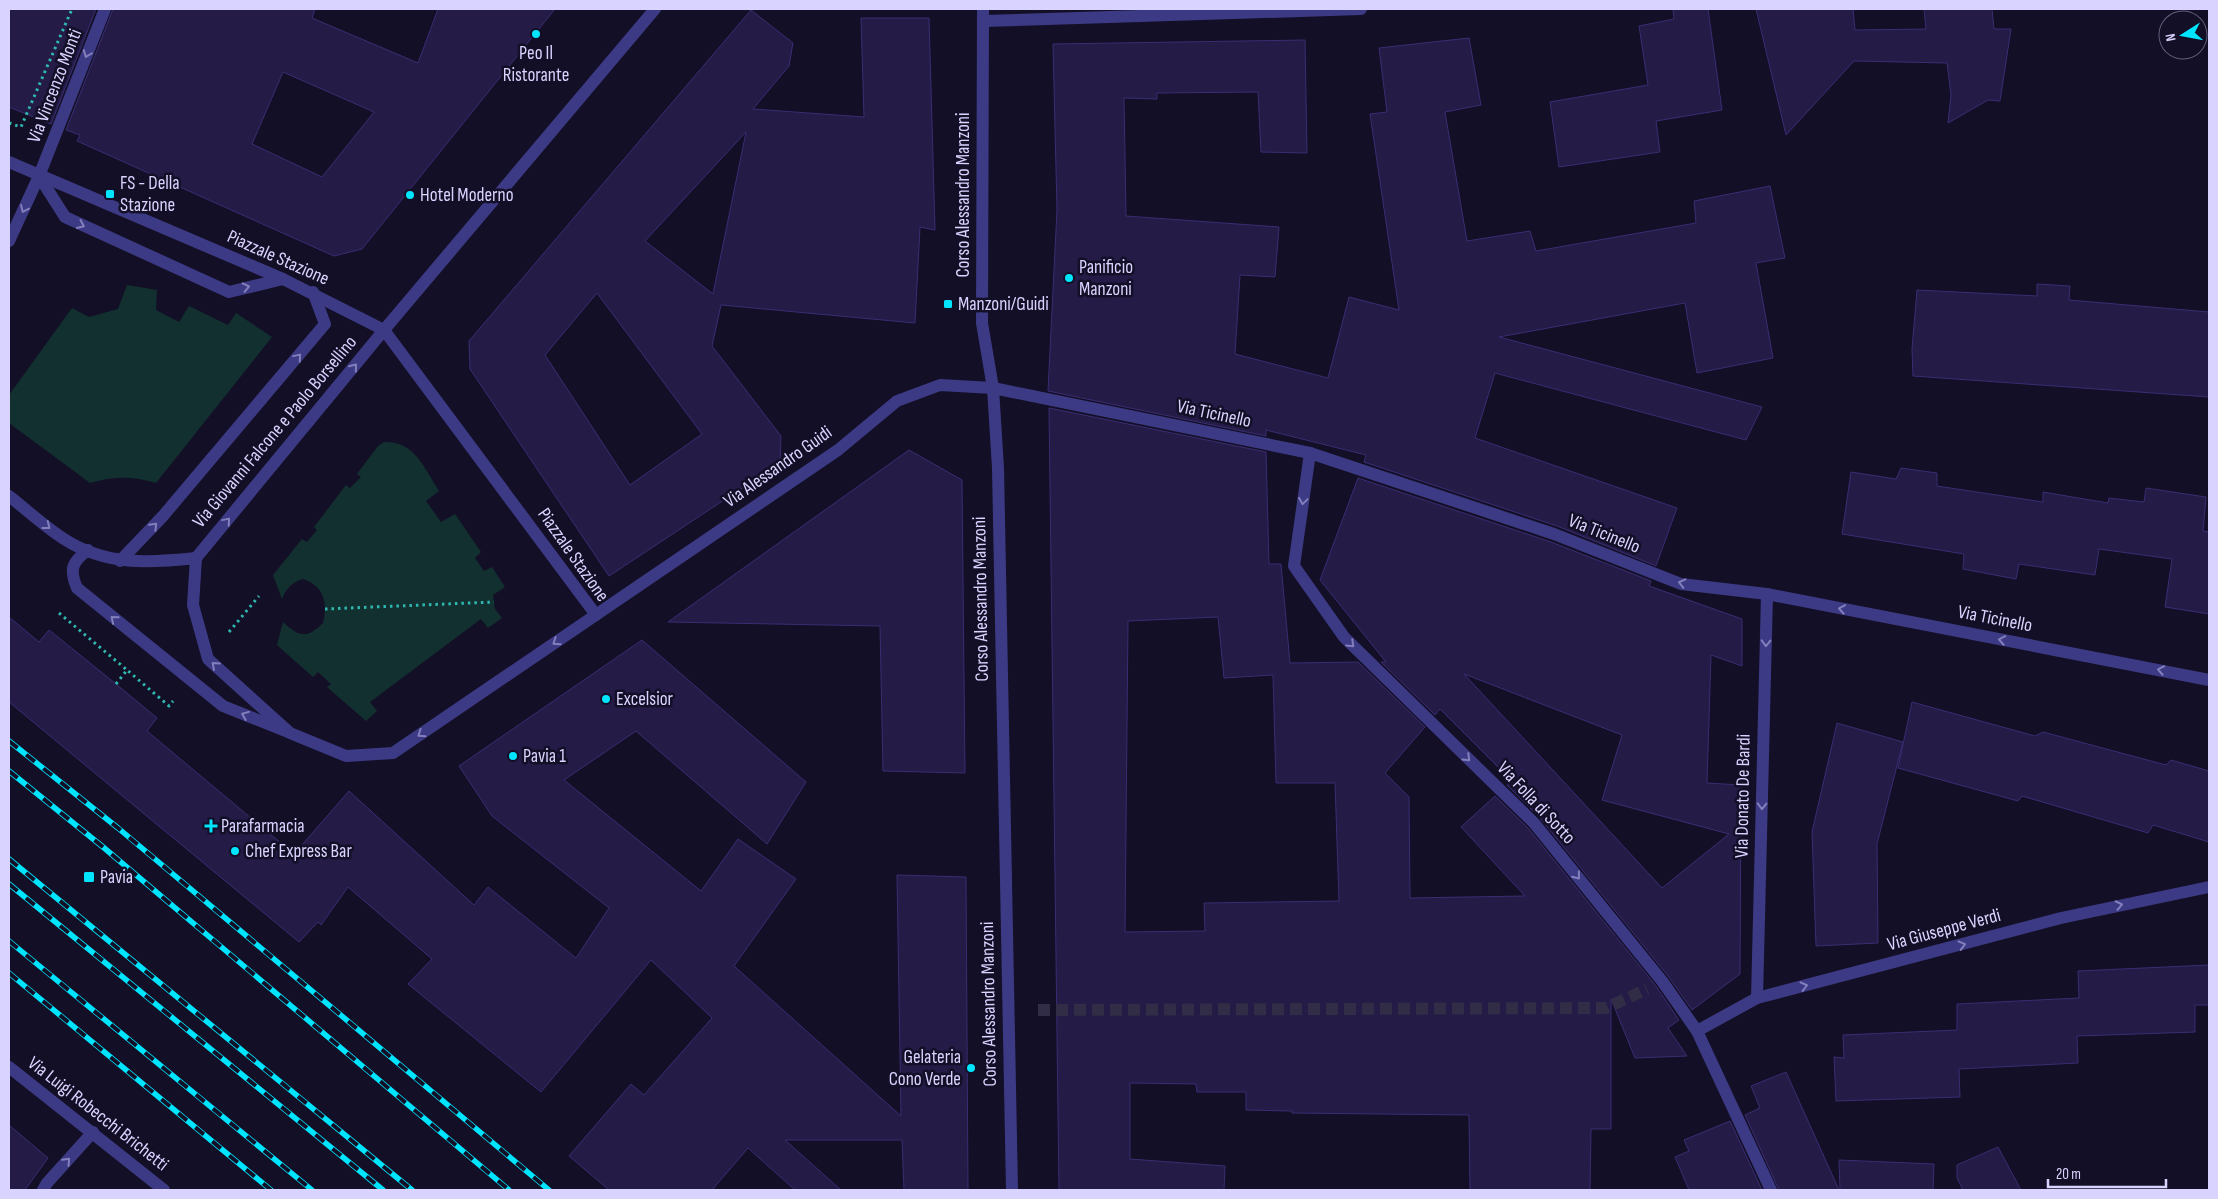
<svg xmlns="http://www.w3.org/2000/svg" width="2218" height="1199" font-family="'Sofia Sans Condensed',sans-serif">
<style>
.green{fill:#12302f}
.building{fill:#241b47;stroke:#3b2d73;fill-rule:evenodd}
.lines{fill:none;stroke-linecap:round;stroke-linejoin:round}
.pedestrian-tunnel{stroke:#312d47;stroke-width:12;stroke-dasharray:12 6;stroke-linecap:butt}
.path{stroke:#2fb8b0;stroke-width:3;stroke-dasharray:2.5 4;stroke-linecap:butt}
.service{stroke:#3d3a85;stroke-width:12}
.minor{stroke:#3d3a85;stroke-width:12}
.tertiary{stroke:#3d3a85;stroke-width:12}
.rail-casing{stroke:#00e5ff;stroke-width:5.5}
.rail{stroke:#130f26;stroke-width:4;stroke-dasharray:11;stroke-linecap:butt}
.oneway{stroke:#837fbc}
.poi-dot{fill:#00e5ff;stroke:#130f26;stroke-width:2}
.labels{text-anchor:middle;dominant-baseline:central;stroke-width:5;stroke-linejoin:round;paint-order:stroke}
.poi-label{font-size:19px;fill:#d9d4ff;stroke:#130f26;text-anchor:start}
.street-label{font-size:19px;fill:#d9d4ff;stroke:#130f26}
</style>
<rect width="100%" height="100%" fill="#130f26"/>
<g class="green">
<path d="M127,285l30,5 -1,20 23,12 10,-16 39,19 8,-12 36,24 -116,146c-25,-7 -40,-7 -66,0l-81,-60v-28l63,-87 17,9 29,-8z"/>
<path d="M384,442c31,-1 40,26 55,49l-13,10 15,21 14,-8 26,38 -6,6 9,13 8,-4 13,20 -12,8 2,14 7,9 -14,10 -7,-9 -111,83 7,9 -11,10 -39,-34 4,-3 -13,-12 -5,5 -36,-32 6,-23c16,15 24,17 40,1 5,-20 1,-37 -20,-44 -11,3 -17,10 -21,20l-9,-24 29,-36 5,3 10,-12 -3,-3 32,-42 4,3 11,-11 -4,-3 21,-28z"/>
</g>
<g class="building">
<polygon points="9,9 96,9 51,124 9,107"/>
<path d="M113,9h202l-3,9 106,45 20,-54h117l-193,240 -28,7 -257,-115 3,-6 -14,-5zM283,72l91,40 -52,65 -70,-33z"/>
<polygon points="1673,9 1708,9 1722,110 1656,121 1660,152 1559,167 1550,102 1648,85 1639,26 1674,19"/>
<polygon points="1756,9 1853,9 1855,30 1926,29 1924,9 1992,9 1994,29 2011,29 2000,101 1988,100 1948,123 1951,95 1947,63 1854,61 1786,135"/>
<path d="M751,10l42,33 -4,23 -36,43 111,8 -3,-99h68l6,212 -15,-3 -5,96 -194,-18 -9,41 69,90 -1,27 -171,113 -139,-207 -1,-28zM746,132l-33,162 -68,-53zM597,293l105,141 -72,51 -85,-130z"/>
<polygon points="1469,38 1481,105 1445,112 1467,241 1530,231 1536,251 1696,223 1694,201 1770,186 1785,258 1756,263 1773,358 1697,373 1685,303 1499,337 1762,407 1746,440 1495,373 1475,438 1677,508 1656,566 1557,526 1364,462 1366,455 1266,430 1266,436 1048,391 1057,210 1053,44 1305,40 1307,153 1261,152 1258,92 1157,93 1157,99 1124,98 1126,216 1279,227 1275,277 1240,275 1235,354 1328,378 1349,297 1399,310 1370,114 1387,112 1379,48"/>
<polygon points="2037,284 2070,286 2069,300 2209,312 2209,397 1913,376 1912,349 1917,290 2037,296"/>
<path d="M1049,408l217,44 3,112h12l9,99 68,-1 67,65 -40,46 24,24 1,101 115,-2 -64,-69 34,-31 33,32 128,158 23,34 -11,8 19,28 -52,2 -24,-59v130h-20l-1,61h-120l-1,-75 -177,-2v-2l-46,-1v-18h-49l-1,-8 -66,-1v76l95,7 -1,24h-165zM1218,617l6,61 49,-3 3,108h59l4,118 -135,2 1,28 -80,1 3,-311z"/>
<polygon points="909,450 962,480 965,773 883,771 880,626 668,622"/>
<polygon points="1901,468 1937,473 1937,486 2043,502 2043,492 2108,503 2109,498 2144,502 2146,488 2206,497 2203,531 2209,532 2209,614 2165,607 2172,559 2099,549 2095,575 2019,564 2016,579 1963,569 1964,554 1842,534 1851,472 1896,479"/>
<path d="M1358,478l193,64 100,39 -2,5 93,33v47l-31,-11 -4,128 34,2 -1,189 -48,36 -24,-34 -128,-158 -33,-33 5,-4 -72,-72 -5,6 -54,-53h5l-66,-82zM1464,674l158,61 -20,65 127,34 -67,54z"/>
<polygon points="9,617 39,642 49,630 116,684 157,718 147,731 294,854 349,791 474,905 488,887 576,958 609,908 492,816 459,766 642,640 806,782 767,844 636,731 564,780 701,891 738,839 796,879 734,966 901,1116 897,875 966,877 968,1190 904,1190 902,1140 785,1140 841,1190 795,1190 748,1148 712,1190 609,1190 569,1156 631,1084 644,1095 712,1018 651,960 541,1092 408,984 432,959 348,887 321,925 318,922 299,942 9,702"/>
<polygon points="1912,702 2035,736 2043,732 2166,765 2171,760 2209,771 2209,842 2153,825 2148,833 2022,796 2018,801 1898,768"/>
<polygon points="1837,723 1903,742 1877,844 1878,943 1816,946 1812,832"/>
<polygon points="2209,965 2209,1005 2195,1005 2195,1032 2077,1036 2078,1063 1959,1069 1960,1097 1836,1101 1834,1057 1844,1058 1843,1035 1957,1030 1957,1004 2079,998 2078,971"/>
<polygon points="1786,1072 1839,1190 1779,1190 1745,1115 1760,1108 1751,1086"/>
<polygon points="1730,1121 1762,1190 1689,1190 1675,1157 1689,1151 1684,1140"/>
<polygon points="9,1125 48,1158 25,1190 9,1190"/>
<polygon points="1998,1147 2021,1190 1963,1190 1957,1178 1957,1165"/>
<polygon points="1839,1160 1934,1164 1933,1190 1840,1190"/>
</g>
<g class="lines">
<polyline class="pedestrian-tunnel" points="1038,1010 1606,1008 1647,989"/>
<g class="path">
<polyline points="9,123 21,127 72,9"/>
<polyline points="325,609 494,602"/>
<polyline points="59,613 127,670"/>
<polyline points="229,632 259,596"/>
<polyline points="116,684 127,670 169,706 173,701"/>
</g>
<g class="service">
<polyline points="39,176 65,217 229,292 283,279"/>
<path d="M88,550c-16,12 -19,19 -11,38l146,118 65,26"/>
<polyline points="120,561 163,516 325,324 313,292"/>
</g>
<g class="minor">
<polyline points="983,21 1361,9"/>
<polyline points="9,162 283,279 384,330 596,615"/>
<polyline points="9,241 39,176 105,9"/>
<polyline points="1310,453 1294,566 1344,637 1534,823 1662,981 1697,1031 1771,1190"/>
<path d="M9,496c18,14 36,31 55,43 42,27 85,24 132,19"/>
<polyline points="196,558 193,605 208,659 290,733 346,756 393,753 838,450 897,401 940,385 993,388 1310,453 1554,534 1681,584 1767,594 2209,680"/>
<polyline points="196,558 384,330 655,9"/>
<polyline points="1757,998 1767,594"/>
<polyline points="1697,1031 1757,998 2061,918 2209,887"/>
<polyline points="43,1190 47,1183 93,1132"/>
</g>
<g class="tertiary">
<polyline points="983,9 982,323 993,388 998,468 1012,1190"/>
<polyline points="9,1067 164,1190"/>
</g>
<defs>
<g id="rail">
<polyline points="9,741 118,828 549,1190"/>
<polyline points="9,771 103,847 509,1190"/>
<polyline points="9,859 412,1190"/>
<polyline points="9,884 383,1190"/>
<polyline points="9,941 312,1190"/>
<polyline points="9,973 271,1190"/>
</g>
</defs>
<use href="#rail" class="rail-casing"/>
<use href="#rail" class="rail"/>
</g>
<defs><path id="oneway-chevron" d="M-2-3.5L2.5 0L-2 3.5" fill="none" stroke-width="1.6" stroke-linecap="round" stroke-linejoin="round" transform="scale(1.25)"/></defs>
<g class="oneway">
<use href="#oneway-chevron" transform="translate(87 54) rotate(111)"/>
<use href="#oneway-chevron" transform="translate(24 209) rotate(115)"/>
<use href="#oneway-chevron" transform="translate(81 225) rotate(24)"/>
<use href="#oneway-chevron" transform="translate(246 287) rotate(-13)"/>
<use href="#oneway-chevron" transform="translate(298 357) rotate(-50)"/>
<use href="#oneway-chevron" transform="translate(354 367) rotate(-51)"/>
<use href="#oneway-chevron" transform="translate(1303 501) rotate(98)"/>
<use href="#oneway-chevron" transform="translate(227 521) rotate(-50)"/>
<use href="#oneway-chevron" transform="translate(47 526) rotate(38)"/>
<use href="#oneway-chevron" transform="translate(154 526) rotate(-46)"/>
<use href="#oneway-chevron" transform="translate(1682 583) rotate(-166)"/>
<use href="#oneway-chevron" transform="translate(1842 609) rotate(-169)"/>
<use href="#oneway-chevron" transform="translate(114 619) rotate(-141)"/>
<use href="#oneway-chevron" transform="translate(2002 640) rotate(-169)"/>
<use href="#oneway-chevron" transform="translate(556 642) rotate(146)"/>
<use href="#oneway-chevron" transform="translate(1766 643) rotate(91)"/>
<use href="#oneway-chevron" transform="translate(1351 644) rotate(44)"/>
<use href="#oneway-chevron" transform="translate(215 665) rotate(-138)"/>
<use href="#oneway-chevron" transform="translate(2161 670) rotate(-169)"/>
<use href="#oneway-chevron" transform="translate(245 715) rotate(-158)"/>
<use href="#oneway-chevron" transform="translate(421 734) rotate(146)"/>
<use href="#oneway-chevron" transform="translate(1467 758) rotate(44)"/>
<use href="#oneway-chevron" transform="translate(1762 806) rotate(91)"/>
<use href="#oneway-chevron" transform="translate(1577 876) rotate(51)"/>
<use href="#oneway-chevron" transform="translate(2119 905) rotate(-12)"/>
<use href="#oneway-chevron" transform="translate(1962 945) rotate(-15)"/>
<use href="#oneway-chevron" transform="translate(1804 986) rotate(-14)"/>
<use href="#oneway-chevron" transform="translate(67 1161) rotate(-47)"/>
</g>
<g class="poi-dot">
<circle cx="536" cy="34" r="5"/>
<rect x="105" y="189" width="10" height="10" rx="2.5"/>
<circle cx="410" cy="195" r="5"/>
<circle cx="1069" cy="278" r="5"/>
<rect x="943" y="299" width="10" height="10" rx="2.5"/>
<circle cx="606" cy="699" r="5"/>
<circle cx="513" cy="756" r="5"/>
<path d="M208.5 818.5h5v5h5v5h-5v5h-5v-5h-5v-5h5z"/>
<circle cx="235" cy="851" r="5"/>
<rect x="83" y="871" width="12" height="12" rx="2.5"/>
<circle cx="971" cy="1068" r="5"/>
</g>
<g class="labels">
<g class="poi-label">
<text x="536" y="53" text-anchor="middle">Peo Il<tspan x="536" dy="22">Ristorante</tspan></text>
<text x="120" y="183">FS - Della<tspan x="120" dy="22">Stazione</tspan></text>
<text x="420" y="195">Hotel Moderno</text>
<text x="1079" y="267">Panificio<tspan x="1079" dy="22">Manzoni</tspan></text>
<text x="958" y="304">Manzoni/Guidi</text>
<text x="616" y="699">Excelsior</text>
<text x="523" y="756">Pavia 1</text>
<text x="221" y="826">Parafarmacia</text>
<text x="245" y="851">Chef Express Bar</text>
<text x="100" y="877">Pavia</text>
<text x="961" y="1057" text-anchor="end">Gelateria<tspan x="961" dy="22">Cono Verde</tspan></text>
</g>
<g class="street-label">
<text transform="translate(55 86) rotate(-69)">Via Vincenzo Monti</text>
<text transform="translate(963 195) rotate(-90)">Corso Alessandro Manzoni</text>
<text transform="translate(278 258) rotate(24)">Piazzale Stazione</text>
<text transform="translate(1214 414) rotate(12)">Via Ticinello</text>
<text transform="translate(275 432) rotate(-50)">Via Giovanni Falcone e Paolo Borsellino</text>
<text transform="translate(778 467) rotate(-35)">Via Alessandro Guidi</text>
<text transform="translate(1604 534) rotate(22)">Via Ticinello</text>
<text transform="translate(573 555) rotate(55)">Piazzale Stazione</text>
<text transform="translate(981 599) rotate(-91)">Corso Alessandro Manzoni</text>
<text transform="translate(1995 619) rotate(11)">Via Ticinello</text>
<text transform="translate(1743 796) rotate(-89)">Via Donato De Bardi</text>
<text transform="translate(1536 803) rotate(47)">Via Folla di Sotto</text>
<text transform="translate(1944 930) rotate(-15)">Via Giuseppe Verdi</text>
<text transform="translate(989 1004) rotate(-91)">Corso Alessandro Manzoni</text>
<text transform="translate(98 1114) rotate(38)">Via Luigi Robecchi Brichetti</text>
</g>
</g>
<rect width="2218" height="1199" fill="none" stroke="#d9d4ff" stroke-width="20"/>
<g transform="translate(2183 35) rotate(259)"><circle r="24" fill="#130f26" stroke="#625e7d"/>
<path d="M0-4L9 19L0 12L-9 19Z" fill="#00e5ff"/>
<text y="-8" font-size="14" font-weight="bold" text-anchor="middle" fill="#d9d4ff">N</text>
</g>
<path d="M2048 1179v8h118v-8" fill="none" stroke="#d9d4ff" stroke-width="2.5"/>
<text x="2056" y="1179" font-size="15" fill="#d9d4ff" stroke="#130f26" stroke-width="4" paint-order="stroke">20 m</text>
</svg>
